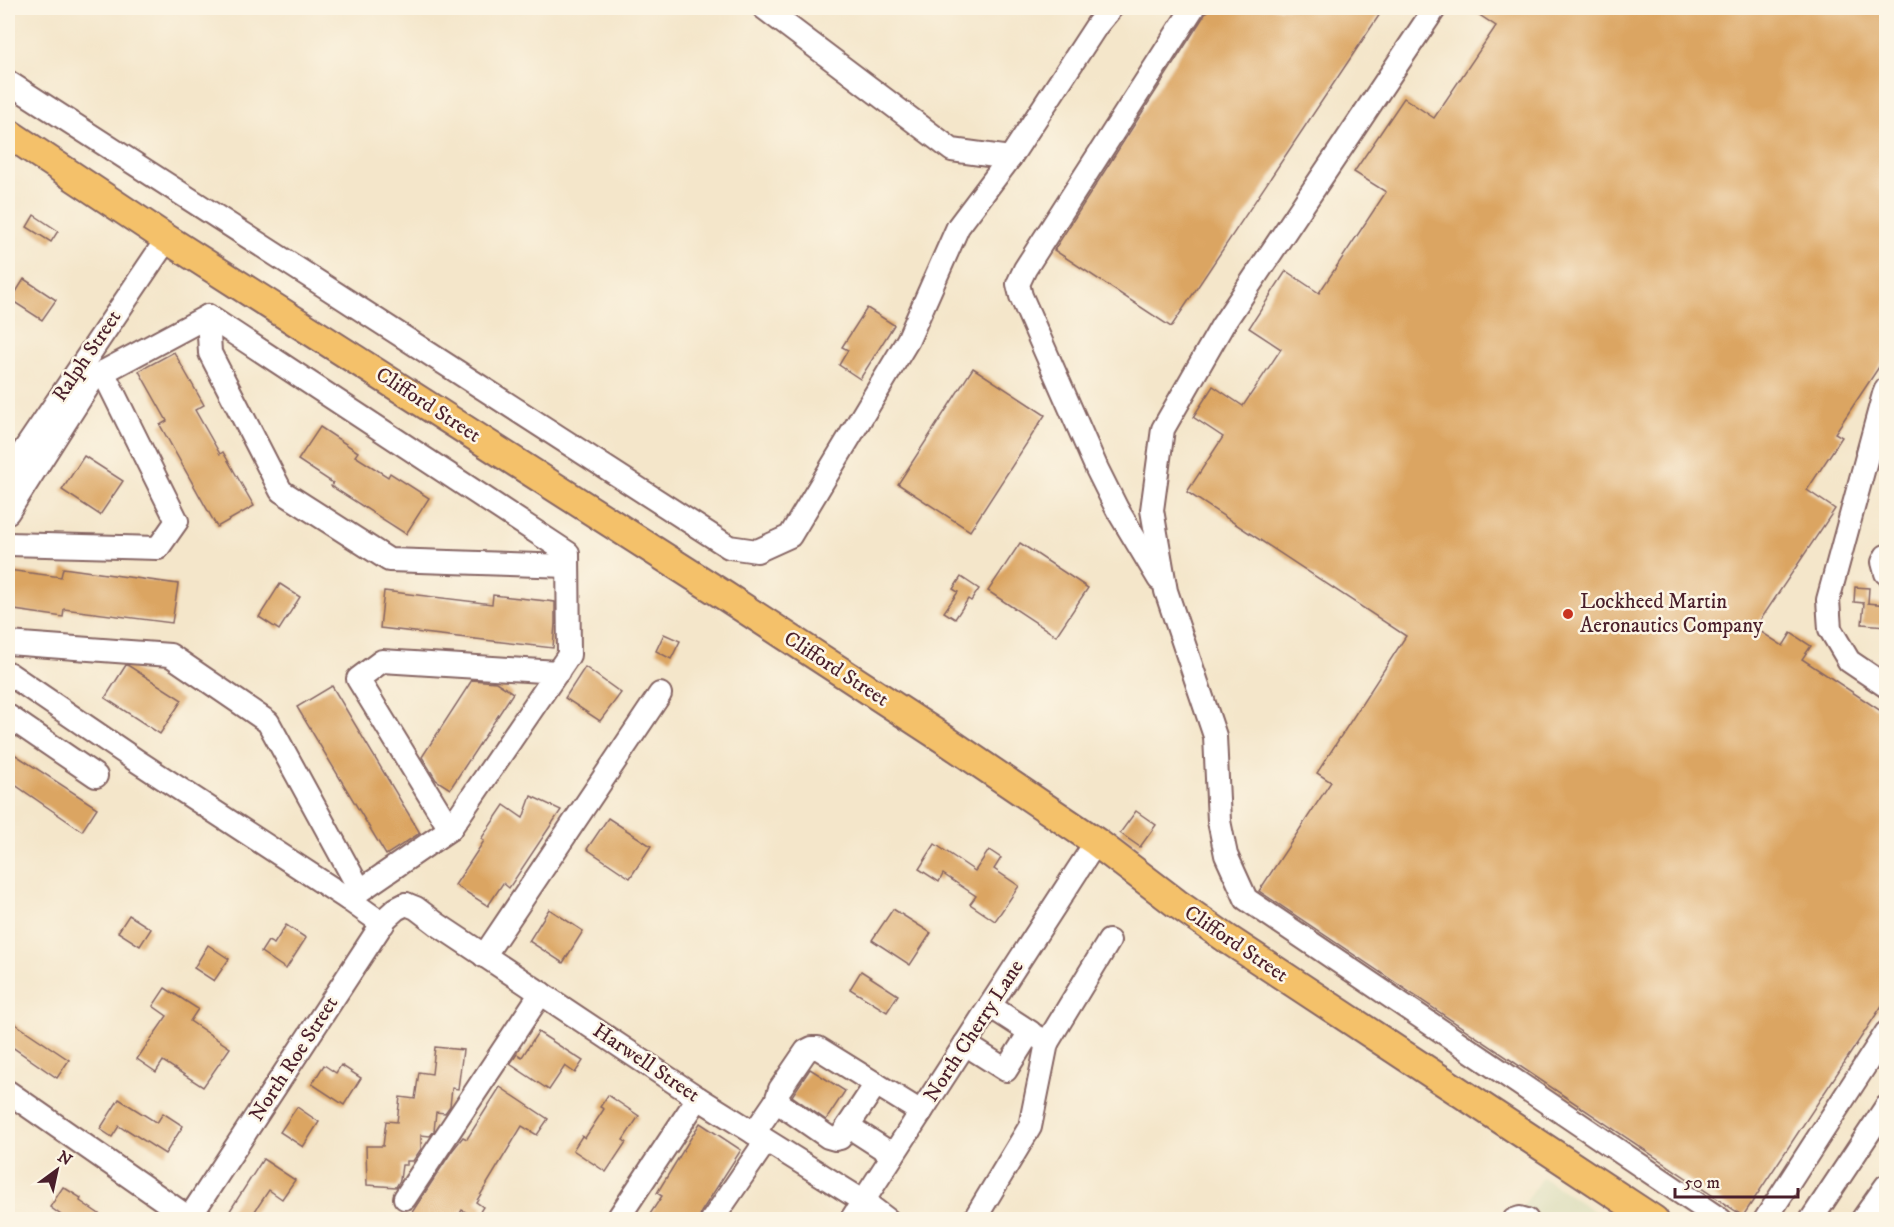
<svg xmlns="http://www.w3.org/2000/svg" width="1894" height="1227" font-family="'IM FELL DW Pica',serif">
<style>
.built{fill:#dddebc}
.building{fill:#dba562}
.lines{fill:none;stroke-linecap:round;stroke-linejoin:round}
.minor-casing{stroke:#866563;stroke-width:26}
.major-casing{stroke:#866563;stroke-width:32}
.minor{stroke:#fff;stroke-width:22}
.major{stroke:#f4c16a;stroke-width:28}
.poi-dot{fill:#c8321e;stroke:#fcf5e5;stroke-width:2}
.labels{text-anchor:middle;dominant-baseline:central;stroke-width:5;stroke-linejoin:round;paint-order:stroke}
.street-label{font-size:21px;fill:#4a1f2b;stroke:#fcf5e5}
.poi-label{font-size:21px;fill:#4a1f2b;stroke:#fcf5e5;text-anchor:start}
</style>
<rect width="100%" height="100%" fill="#fcf5e5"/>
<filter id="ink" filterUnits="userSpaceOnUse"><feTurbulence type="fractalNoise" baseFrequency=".0167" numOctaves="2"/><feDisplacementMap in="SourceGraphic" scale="12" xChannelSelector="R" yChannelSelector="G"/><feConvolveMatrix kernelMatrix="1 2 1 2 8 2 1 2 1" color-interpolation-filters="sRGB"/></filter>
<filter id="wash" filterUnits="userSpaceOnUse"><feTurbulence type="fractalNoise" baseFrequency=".008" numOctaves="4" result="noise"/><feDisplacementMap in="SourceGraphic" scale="24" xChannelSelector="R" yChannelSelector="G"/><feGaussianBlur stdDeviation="1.35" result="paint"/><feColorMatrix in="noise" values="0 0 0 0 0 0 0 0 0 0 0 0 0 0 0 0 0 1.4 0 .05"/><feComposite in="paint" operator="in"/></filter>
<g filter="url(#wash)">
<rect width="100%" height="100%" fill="#f4e6ca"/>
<polygon class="built" points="1542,1177 1606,1219 1514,1220"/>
<g id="blocks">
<g class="building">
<polygon points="1209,8 1384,8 1171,327 1054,250"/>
<polygon points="1469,8 1887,8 1887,355 1835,433 1842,437 1807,490 1835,509 1755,628 1783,646 1791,633 1811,646 1802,659 1887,715 1887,998 1743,1216 1259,891 1331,782 1317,773 1406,636 1187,492 1223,437 1193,417 1213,386 1243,406 1281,349 1249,328 1286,271 1319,293 1386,192 1354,172 1404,98 1434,118 1496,26"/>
<polygon points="34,215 58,231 51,242 27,227"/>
<polygon points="24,279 56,300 42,320 11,300"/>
<polygon points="867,308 894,325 860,379 839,365 848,350 842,347"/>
<polygon points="174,352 204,405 195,410 220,454 223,452 254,506 217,527 160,425 167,421 139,371"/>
<polygon points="973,368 1045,415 970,531 898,484"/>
<polygon points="320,427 358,452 355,456 388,477 390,473 429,498 406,534 331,486 333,483 298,460"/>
<polygon points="84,456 123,481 100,515 62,490"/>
<polygon points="1020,543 1088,588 1056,636 988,591"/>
<polygon points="63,568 178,584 172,623 64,609 63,617 8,609 8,570 61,577"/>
<polygon points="961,577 979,589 971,601 968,599 955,619 944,612 958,592 953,589"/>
<polygon points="280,584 300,597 279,630 259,617"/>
<polygon points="1855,587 1869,588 1868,603 1887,605 1887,626 1862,624 1864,603 1854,602"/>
<polygon points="384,591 492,604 493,595 555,602 555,624 553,648 380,628"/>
<polygon points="664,634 680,641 671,659 656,651"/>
<polygon points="126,665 129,666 182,700 160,734 105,698"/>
<polygon points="585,667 621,693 600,721 565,698"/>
<polygon points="472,680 496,682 513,693 450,789 436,780 422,757"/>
<polygon points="332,686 420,833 386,855 297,707"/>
<polygon points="8,750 97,808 82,831 8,780"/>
<polygon points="531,796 561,810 509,888 503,883 488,906 455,885 484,841 481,839 504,805 523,818"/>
<polygon points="1136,811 1156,825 1140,847 1120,833"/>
<polygon points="608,818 651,846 630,878 587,849"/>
<polygon points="935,844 975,871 989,850 1001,858 994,869 1019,886 995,921 970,904 976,896 943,874 939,882 919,869"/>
<polygon points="549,909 583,931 563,963 529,941"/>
<polygon points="893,909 931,933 910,965 872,940"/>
<polygon points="129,915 151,929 140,946 118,932"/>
<polygon points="286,925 306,938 286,969 261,952 268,941 274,944"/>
<polygon points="208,945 229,959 214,981 194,968"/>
<polygon points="861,971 898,995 887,1012 850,989"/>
<polygon points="165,988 198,1009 190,1021 230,1048 203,1087 163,1061 156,1072 137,1059 167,1016 153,1006"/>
<polygon points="8,1019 69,1060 57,1078 8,1044"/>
<polygon points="538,1032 583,1061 575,1073 565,1066 549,1090 510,1064 517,1054 522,1057"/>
<polygon points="435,1047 463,1050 458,1089 452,1088 450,1106 445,1113 436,1112 434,1131 430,1136 421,1135 421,1149 413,1161 407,1161 407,1165 402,1165 400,1180 396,1187 367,1185 366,1146 383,1146 386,1121 397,1122 400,1097 415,1099 419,1072 432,1074"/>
<polygon points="324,1065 336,1073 341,1065 361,1078 344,1105 312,1084"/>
<polygon points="810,1069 845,1091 826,1120 792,1096"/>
<polygon points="500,1087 548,1119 537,1135 522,1126 476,1202 483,1207 476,1218 462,1210 456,1220 407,1220 452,1151 463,1137 467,1139"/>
<polygon points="608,1095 639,1116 623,1140 626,1142 606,1172 573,1150 582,1136 585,1138 604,1109 600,1107"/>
<polygon points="119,1099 157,1123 163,1113 183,1126 165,1154 126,1129 125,1130 119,1126 112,1137 100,1129"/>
<polygon points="297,1107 319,1122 303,1147 280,1132"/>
<polygon points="700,1123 741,1150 701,1212 699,1220 659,1220 650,1214 662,1196 657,1193"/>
<polygon points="263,1159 295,1180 282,1199 269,1190 249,1220 224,1220"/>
<polygon points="63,1187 81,1198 80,1201 108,1220 68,1220 50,1207"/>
</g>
</g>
</g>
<g filter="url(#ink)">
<use href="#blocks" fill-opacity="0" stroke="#866563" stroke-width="1.5"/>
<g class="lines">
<defs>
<g id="minor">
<polyline points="764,8 952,150 1010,158"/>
<polyline points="1435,8 1222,326 1163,429 1152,510 1166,591 1215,736 1219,821 1226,855 1246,899 1721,1220"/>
<polyline points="8,82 729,547 757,551 790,536 908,340 958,227 1010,158 1097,25 1111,8"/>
<polyline points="208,316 210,353 281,491 389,560 568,566"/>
<polyline points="1886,389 1884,394 1828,600 1830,629 1849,661 1886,686"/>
<polyline points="8,474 167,239"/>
<polyline points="8,512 94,377 208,316 568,553 569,655 450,829 348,899 137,761 8,673"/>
<polyline points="8,544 158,548 177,521 103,372"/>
<polyline points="1886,556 1883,562 1886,573"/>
<polyline points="1159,579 1117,509 1097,469 1021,296 1018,284 1025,269 1193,8"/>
<polyline points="8,643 170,655 268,722 360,890"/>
<polyline points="8,716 96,776"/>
<polyline points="450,829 358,679 382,661 558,672"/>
<polyline points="348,899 383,924"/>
<polyline points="406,904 416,908 437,924 695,1096 863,1201 888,1220"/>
<polyline points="484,956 660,694"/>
<polyline points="1036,1036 1047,1043 1109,941"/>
<polyline points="965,1044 1006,1070 1030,1032 990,1006"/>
<polyline points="8,1092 189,1218"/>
<polyline points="776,1101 828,1137 835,1139 840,1138 876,1084"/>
<polyline points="848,1126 893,1155"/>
<polyline points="754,1133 776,1101 780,1089 806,1051 812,1048 818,1048 921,1112"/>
<polyline points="405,1198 541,993"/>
<polyline points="188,1220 386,918 396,909 406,904"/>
<polyline points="617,1220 698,1098"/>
<polyline points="712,1220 766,1141"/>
<polyline points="851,1220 1096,842"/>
<polyline points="974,1220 1030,1127 1047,1043"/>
<polyline points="1514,1220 1520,1218 1527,1220"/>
<polyline points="1765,1220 1886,1033"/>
<polyline points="1811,1220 1886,1107"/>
<polyline points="1862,1220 1886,1186"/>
</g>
<polyline id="major" points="8,133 167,239 725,596 944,739 1096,842 1176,903 1226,938 1654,1220"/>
</defs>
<use href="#minor" class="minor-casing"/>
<use href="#major" class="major-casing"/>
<use href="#minor" class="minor"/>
<use href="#major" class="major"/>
</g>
</g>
<circle class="poi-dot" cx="1568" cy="614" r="6"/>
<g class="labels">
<g class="street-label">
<text transform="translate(87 356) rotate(-56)">Ralph Street</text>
<text transform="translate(428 405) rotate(33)">Clifford Street</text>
<text transform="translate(836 669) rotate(33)">Clifford Street</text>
<text transform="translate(1236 944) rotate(34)">Clifford Street</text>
<text transform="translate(974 1031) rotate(-57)">North Cherry Lane</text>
<text transform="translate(294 1059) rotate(-57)">North Roe Street</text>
<text transform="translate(646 1063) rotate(34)">Harwell Street</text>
</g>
<g class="poi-label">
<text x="1580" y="602">Lockheed Martin<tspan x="1580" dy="24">Aeronautics Company</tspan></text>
</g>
</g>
<rect width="1894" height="1227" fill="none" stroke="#fcf5e5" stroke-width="30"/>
<g transform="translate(57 1170) rotate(33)" stroke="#fcf5e5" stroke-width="4.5" paint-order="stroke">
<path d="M0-4.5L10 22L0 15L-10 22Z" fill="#4a1f2b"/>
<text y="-9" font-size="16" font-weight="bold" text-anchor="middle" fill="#4a1f2b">N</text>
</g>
<path d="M1675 1188v9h123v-9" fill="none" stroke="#4a1f2b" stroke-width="3"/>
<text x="1684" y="1188" font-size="18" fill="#4a1f2b" stroke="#fcf5e5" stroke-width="4.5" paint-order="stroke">50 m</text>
</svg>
